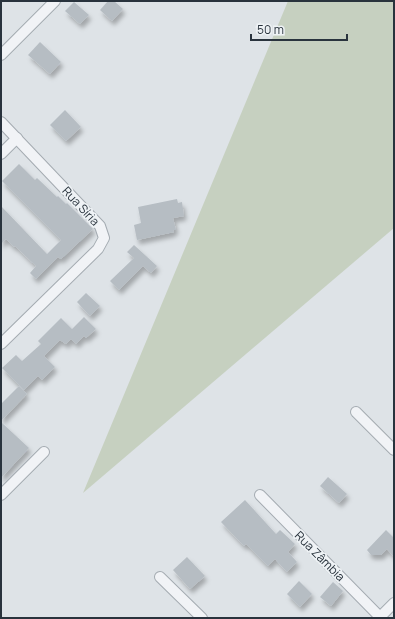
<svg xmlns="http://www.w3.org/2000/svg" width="395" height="619" font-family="Manrope,sans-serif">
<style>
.green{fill:#c6d0c0}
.building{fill:#b6bdc3;filter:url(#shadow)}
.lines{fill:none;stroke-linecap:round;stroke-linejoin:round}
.minor-casing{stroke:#a4abb1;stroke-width:12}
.minor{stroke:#f1f3f6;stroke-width:10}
.labels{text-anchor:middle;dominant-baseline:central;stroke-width:3.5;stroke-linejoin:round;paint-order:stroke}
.street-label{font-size:12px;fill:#29333d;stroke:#eef2f5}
</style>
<defs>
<filter id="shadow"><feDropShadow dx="2.5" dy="4.5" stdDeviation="2" flood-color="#0004"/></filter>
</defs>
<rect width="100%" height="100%" fill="#dee3e7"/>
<polygon class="green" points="288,1 394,1 394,228 83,493"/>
<g class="building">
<polygon points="108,1 114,1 123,9 112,21 100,10"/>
<polygon points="74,2 89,15 80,24 65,11"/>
<polygon points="40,42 61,62 50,74 28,55"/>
<polygon points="65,110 81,127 66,141 50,125"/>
<polygon points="19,164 35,180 37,178 57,197 58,196 66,204 67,203 93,229 61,259 58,257 36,279 30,273 36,266 15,246 14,247 6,239 1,244 1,206 47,254 61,240 2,181"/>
<polygon points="177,199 178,203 182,202 184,216 173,218 176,230 173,230 174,232 137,240 134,225 141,223 138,207"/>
<polygon points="134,245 157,266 151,273 143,266 119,290 110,281 134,258 127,252"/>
<polygon points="86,293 100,306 90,316 77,302"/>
<polygon points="84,317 96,329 86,338 84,336 76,344 71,339 66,344 60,340 44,356 55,367 42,380 38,376 24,390 2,368 16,355 22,361 41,344 38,341 61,318 72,329"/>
<polygon points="19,386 27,394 1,421 1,404"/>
<polygon points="1,422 29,448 1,478"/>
<polygon points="328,477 347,494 339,503 320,486"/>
<polygon points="245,500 276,534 280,530 295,544 288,552 297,562 287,572 275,559 268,566 246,544 244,546 221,522"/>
<polygon points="386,530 394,538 394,557 387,549 381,555 371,555 367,550"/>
<polygon points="187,557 205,576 190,589 173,570"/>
<polygon points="299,581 312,594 300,607 287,594"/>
<polygon points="333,582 343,591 331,606 320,597"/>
</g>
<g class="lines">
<defs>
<g id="minor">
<polyline points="1,55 55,1"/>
<polyline points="1,122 100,226 104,238 98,249 1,344"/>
<polyline points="1,154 17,138"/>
<polyline points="356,412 394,450"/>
<polyline points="1,495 44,452"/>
<polyline points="260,495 380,617"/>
<polyline points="160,577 202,618"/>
<polyline points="379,618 394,603"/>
</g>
</defs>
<use href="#minor" class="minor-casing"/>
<use href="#minor" class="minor"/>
</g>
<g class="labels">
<g class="street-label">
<text transform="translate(81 206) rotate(47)">Rua Síria</text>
<text transform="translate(320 556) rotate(45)">Rua Zâmbia</text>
</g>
</g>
<rect width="395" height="619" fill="none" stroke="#29333d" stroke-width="4"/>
<path d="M251 34v6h96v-6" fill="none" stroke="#29333d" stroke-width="2"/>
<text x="257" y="34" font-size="12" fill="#29333d" stroke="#eef2f5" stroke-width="3" paint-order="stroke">50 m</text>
</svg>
